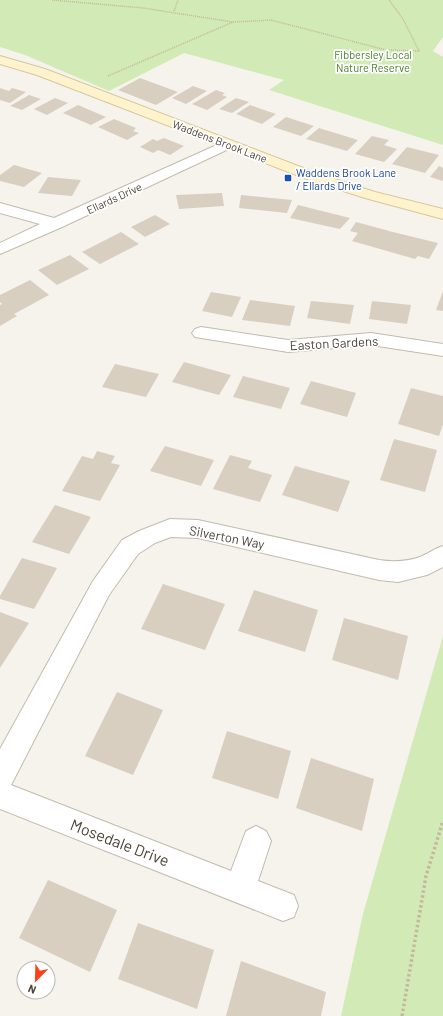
<svg xmlns="http://www.w3.org/2000/svg" width="443" height="1016" font-family="Barlow,sans-serif">
<style>
.green{fill:#d2eab5}
.building{fill:#d8cfc1}
.lines{fill:none;stroke-linecap:round;stroke-linejoin:round}
.street-casing{stroke:#c2bbae;stroke-width:2}
.secondary-casing{stroke:#d6c79b;stroke-width:2}
.path-far1{stroke:#c4b79f;stroke-width:1.5;stroke-dasharray:1 1;stroke-linecap:butt}
.path{stroke:#c4b79f;stroke-width:3.5;stroke-dasharray:2.5 2.5;stroke-linecap:butt}
.street{fill:#fff;fill-rule:evenodd}
.secondary{fill:#fff3cd;fill-rule:evenodd}
.transit-dot{fill:#1a4fb4;stroke:#fff;stroke-width:1.5}
.labels{text-anchor:middle;dominant-baseline:central;stroke-width:3.5;stroke-linejoin:round;paint-order:stroke}
.far-park-label{font-size:11px;fill:#4a7f2a;stroke:#fff}
.far-street-label{font-size:11px;fill:#4b4439;stroke:#fff}
.far-transit-label{font-size:11px;fill:#164399;stroke:#fff;text-anchor:start}
.street-label{font-size:13px;fill:#4b4439;stroke:#fff}
.near-street-label{font-size:16px;fill:#4b4439;stroke:#fff}
</style>
<rect width="100%" height="100%" fill="#f6f3ec"/>
<g class="green">
<polygon points="0,0 443,0 443,37 433,51 443,57 443,145 269,90 284,80 184,53 109,91 25,55 0,47"/>
<polygon points="443,636 443,1016 341,1016 363,914"/>
</g>
<g class="building">
<polygon points="140,78 178,92 156,105 118,90"/>
<polygon points="193,86 207,91 186,104 172,98"/>
<polygon points="0,88 9,91 12,88 26,92 10,103 0,100"/>
<polygon points="216,90 225,93 222,95 227,97 207,110 192,104"/>
<polygon points="29,95 41,99 22,110 10,106"/>
<polygon points="55,98 68,103 47,115 34,109"/>
<polygon points="236,98 249,102 232,113 219,109"/>
<polygon points="78,105 106,117 91,125 63,113"/>
<polygon points="250,105 276,114 262,124 236,114"/>
<polygon points="286,117 314,126 301,136 273,127"/>
<polygon points="114,119 136,128 133,131 139,133 127,140 98,127"/>
<polygon points="319,128 358,140 347,151 306,139"/>
<polygon points="372,136 389,140 384,145 397,149 384,162 355,154"/>
<polygon points="164,138 184,146 170,155 158,150 153,153 140,147 153,139 157,141"/>
<polygon points="407,147 439,155 425,173 392,164"/>
<polygon points="14,165 42,173 24,187 0,181 0,175"/>
<polygon points="439,166 443,168 443,181 430,177"/>
<polygon points="48,177 81,180 72,196 38,193"/>
<polygon points="222,193 224,206 179,209 176,195"/>
<polygon points="241,195 292,200 287,213 239,208"/>
<polygon points="298,205 350,218 340,229 290,218"/>
<polygon points="155,215 170,224 145,237 131,227"/>
<polygon points="356,222 393,232 438,243 429,259 418,256 415,259 352,241 358,233 350,231"/>
<polygon points="121,232 139,244 100,264 82,252"/>
<polygon points="70,255 89,269 57,285 38,270"/>
<polygon points="30,280 49,295 14,314 17,316 0,326 0,305 2,304 0,302 0,295"/>
<polygon points="443,291 443,311 436,310"/>
<polygon points="211,292 241,297 232,317 202,311"/>
<polygon points="250,300 295,306 290,326 242,320"/>
<polygon points="311,301 354,305 350,324 307,318"/>
<polygon points="372,301 411,305 407,324 369,319"/>
<polygon points="184,362 231,375 219,395 172,382"/>
<polygon points="115,364 159,374 146,397 102,387"/>
<polygon points="243,376 290,388 281,409 233,397"/>
<polygon points="311,381 356,393 347,417 300,404"/>
<polygon points="411,388 443,396 443,424 439,436 398,424"/>
<polygon points="394,439 437,450 425,492 380,480"/>
<polygon points="165,446 214,460 201,486 150,471"/>
<polygon points="97,451 115,456 111,463 120,465 100,501 62,491 82,456 93,459"/>
<polygon points="230,455 252,461 248,468 272,475 260,502 213,489"/>
<polygon points="295,466 350,481 338,512 282,495"/>
<polygon points="55,505 91,517 69,554 32,542"/>
<polygon points="22,558 57,568 34,609 0,599 0,596"/>
<polygon points="163,584 225,604 205,650 141,629"/>
<polygon points="254,590 318,610 305,652 238,631"/>
<polygon points="0,612 29,623 0,668"/>
<polygon points="344,618 408,636 398,680 332,660"/>
<polygon points="117,692 163,710 133,775 85,756"/>
<polygon points="227,731 291,751 278,799 212,778"/>
<polygon points="311,758 374,779 362,831 296,808"/>
<polygon points="48,880 117,910 90,972 19,938"/>
<polygon points="138,923 214,950 197,1009 118,979"/>
<polygon points="241,961 326,992 321,1016 226,1016"/>
</g>
<g class="lines">
<defs>
<g id="street">
<polygon points="228,140 233,141 235,144 233,147 62,227 0,254 0,243 40,224 0,213 0,203 54,218"/>
<polygon points="201,327 288,340 371,333 443,344 443,356 371,345 288,352 195,337 192,333 195,329"/>
<path d="M170,519l28,1 181,40c14,2 27,2 41,-3 8,-3 15,-9 23,-11v21l-16,8 -29,7 -19,-2 -181,-42 -27,-1 -16,6 -17,11 -29,41 -98,190 220,86 15,-40 10,-5 10,5 5,10 -13,40 36,14 4,11 -4,11 -11,4 -283,-112v-60l93,-168 29,-41 17,-9z"/>
</g>
<polygon id="secondary" points="0,56 45,69 319,174 375,192 443,209 443,219 365,198 309,180 37,75 0,64"/>
</defs>
<use href="#street" class="street-casing"/>
<use href="#secondary" class="secondary-casing"/>
<g class="path-far1">
<polyline points="52,0 143,8 233,22"/>
<polyline points="174,11 178,0"/>
<polyline points="108,76 233,22 271,20 386,50 419,51 403,19 389,0"/>
</g>
<polyline class="path" points="402,1016 426,876 443,821"/>
<use href="#street" class="street"/>
<use href="#secondary" class="secondary"/>
</g>
<rect class="transit-dot" x="284" y="174" width="8" height="8" rx="2"/>
<g class="labels">
<g class="far-park-label">
<text x="373" y="54">Fibbersley Local<tspan x="373" dy="13">Nature Reserve</tspan></text>
</g>
<g class="far-street-label">
<text transform="translate(220 141) rotate(21)">Waddens Brook Lane</text>
<text transform="translate(114 198) rotate(-25)">Ellards Drive</text>
</g>
<g class="far-transit-label">
<text x="296" y="172">Waddens Brook Lane<tspan x="296" dy="13">/ Ellards Drive</tspan></text>
</g>
<g class="street-label">
<text transform="translate(334 343) rotate(-3)">Easton Gardens</text>
<text transform="translate(227 537) rotate(11)">Silverton Way</text>
</g>
<g class="near-street-label">
<text transform="translate(120 842) rotate(21)">Mosedale Drive</text>
</g>
</g>
<g transform="translate(36 980) rotate(203)"><circle r="19" fill="#ffffff" stroke="#b7b4b0"/>
<path d="M0-3L7 15L0 10L-7 15Z" fill="#fc3f1d"/>
<text y="-6" font-size="11" font-weight="bold" text-anchor="middle" fill="#4b4439">N</text>
</g>
</svg>
